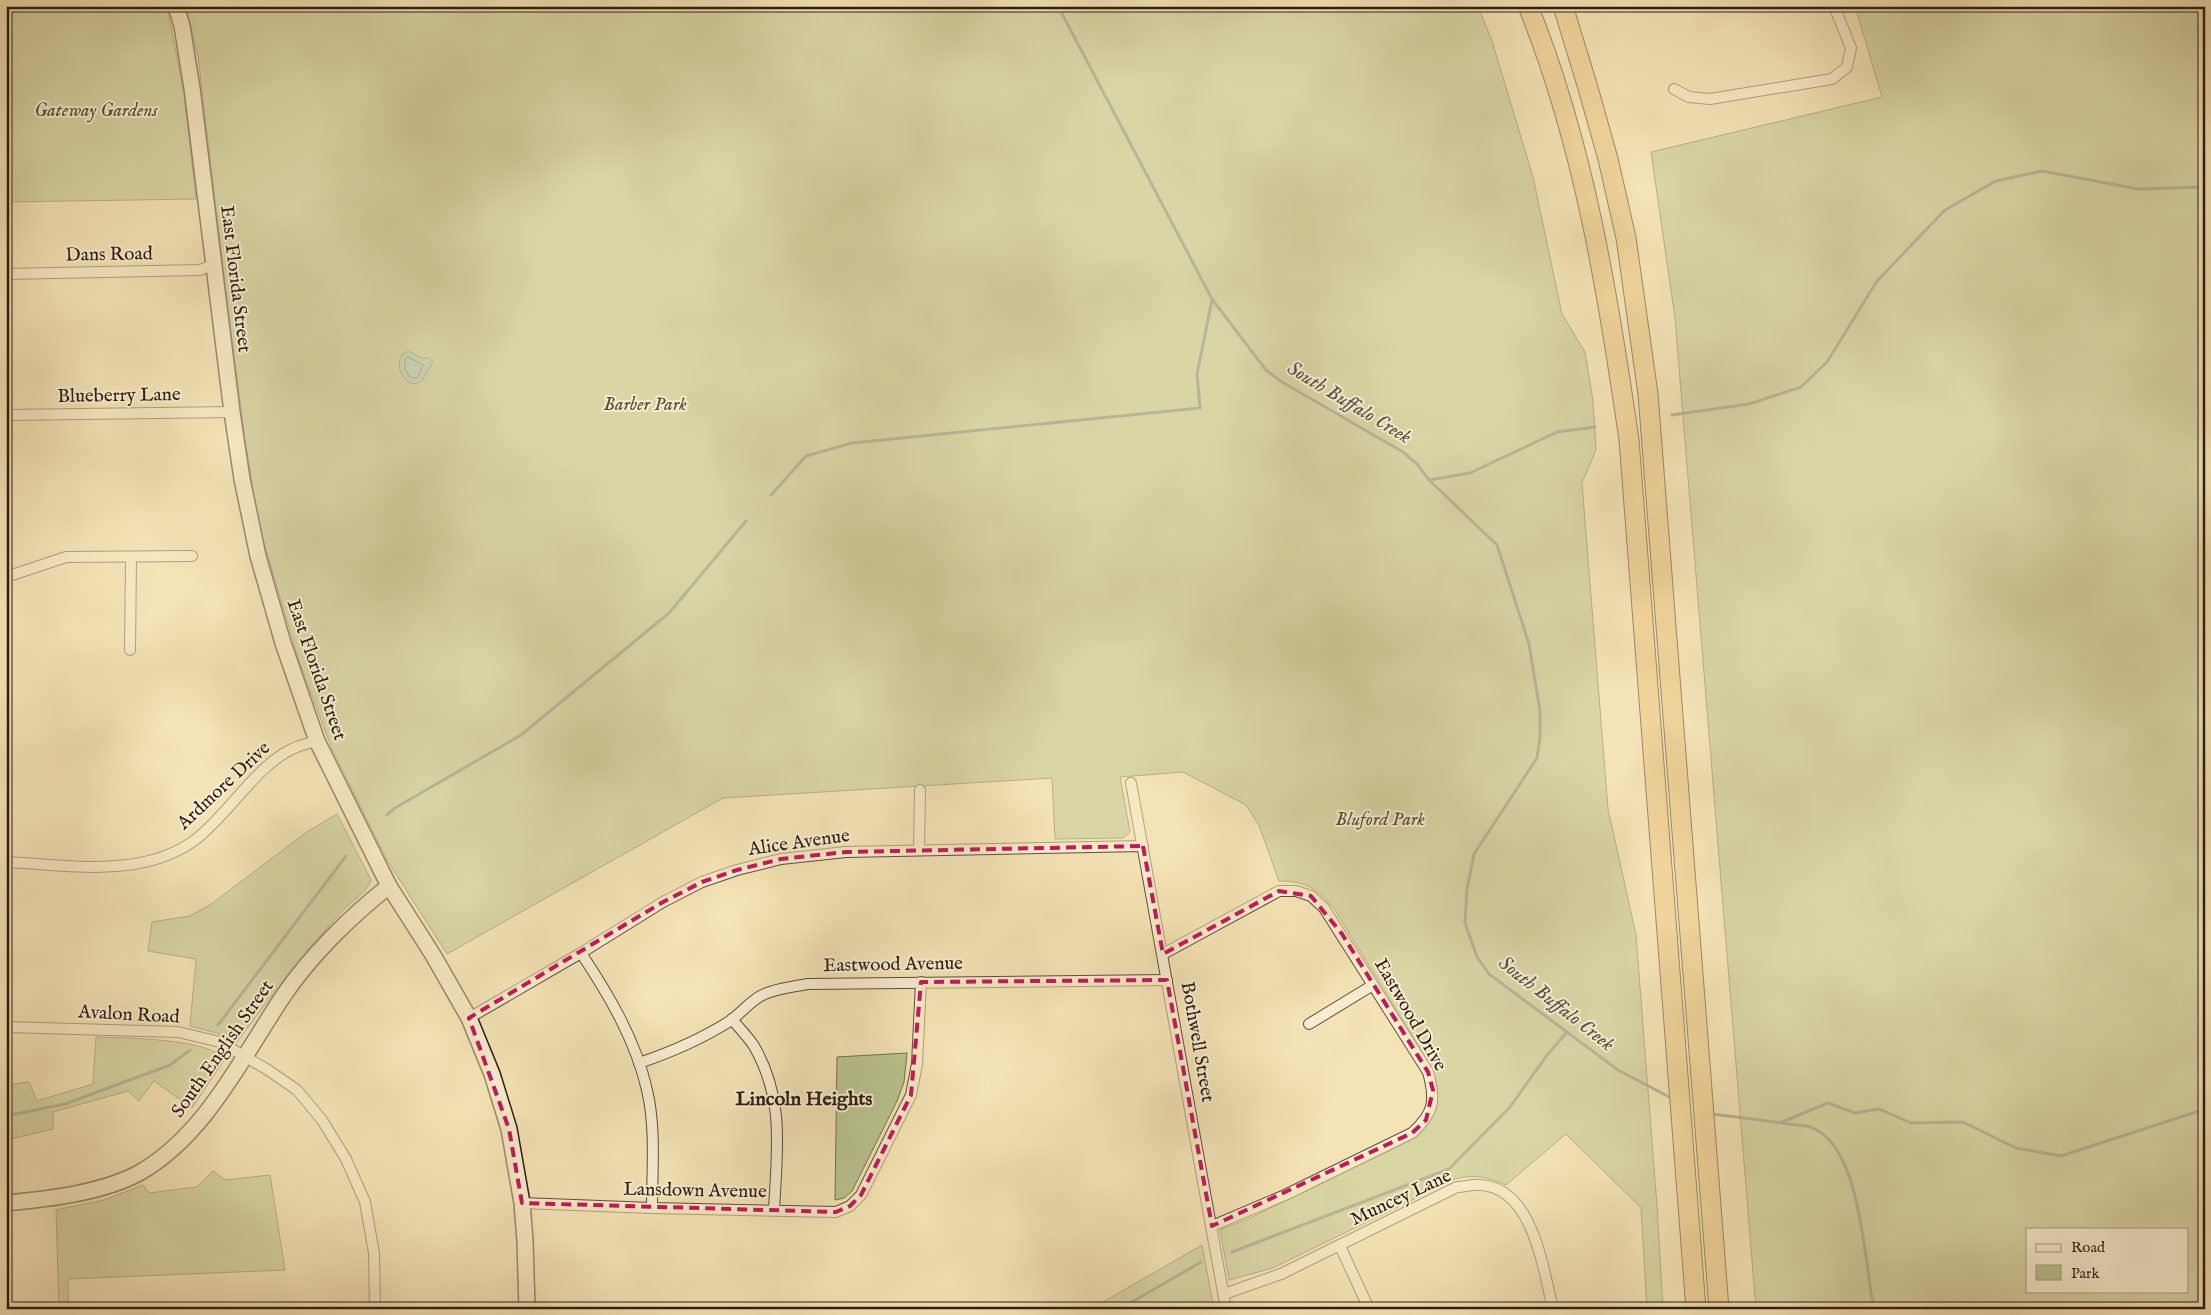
<svg xmlns="http://www.w3.org/2000/svg" width="2211" height="1315" font-family="'IM FELL English',serif">
<style>
.green{fill:#b9c490;stroke:#727051;fill-rule:evenodd}
.water{fill:#9cbeb0;stroke:#6f7e71}
.lines{fill:none;stroke-linecap:round;stroke-linejoin:round}
.shore{stroke:#646e61;stroke-width:1}
.stream{stroke:#6f7e71;stroke-width:3}
.street-casing{stroke:#5e4e3b;stroke-width:12}
.secondary-casing{stroke:#2c1d12;stroke-width:18}
.highway-casing{stroke:#2c1d12;stroke-width:21}
.street{stroke:#f8edd0;stroke-width:10}
.secondary{stroke:#f8edd0;stroke-width:15}
.highway{stroke:#eac27b;stroke-width:19}
.marked{fill:none;stroke:#c2185b;stroke-width:4;stroke-dasharray:10 6;stroke-linejoin:round}
.labels{text-anchor:middle;dominant-baseline:central;stroke-width:4;stroke-linejoin:round;paint-order:stroke}
.park-label{font-size:19px;font-style:italic;fill:#564f38;stroke:#f8edd0}
.street-label{font-size:19px;fill:#2c1d12;stroke:#f8edd0}
.water-label{font-size:20px;font-style:italic;fill:#535549;stroke:#f8edd0}
.neighbourhood-label{font-size:20px;font-weight:bold;fill:#2c1d12;stroke:#f8edd0}
</style>
<rect width="100%" height="100%" fill="#f4e3b6"/>
<filter id="stains"><feTurbulence type="fractalNoise" baseFrequency=".004" numOctaves="4"/><feColorMatrix values="0 0 0 0 .2 0 0 0 0 .09 0 0 0 0 .02 0 0 0 .5 -.17"/></filter>
<radialGradient id="worn" r=".72"><stop offset=".6" stop-color="#630" stop-opacity="0"/><stop offset="1" stop-color="#630" stop-opacity=".3"/></radialGradient>
<g class="green">
<polygon points="6,6 167,6 184,94 196,199 6,202"/>
<path d="M186,6h1292l14,35 41,136 29,137 23,38 8,49 3,49 -14,33 26,326 28,126 21,271 6,103h-16l-6,-101 -75,-74 -60,51c-17,-8 -32,-11 -51,-6l-182,89 -44,12 -9,-50 28,-11 169,-82c24,-26 27,-46 10,-77l-92,-150c-17,-21 -28,-29 -56,-29l-20,-56 -13,-20 -63,-33 -63,5 10,55 -7,6 -68,1 -3,-61 -329,20 -276,156 -60,-94 -55,-111 -33,-88 -40,-135 -14,-87 -19,-146 -28,-237z"/>
<path d="M1855,6h350v1303h-449l-81,-991 -24,-166 231,-55zM2027,1229h160v62h-160z"/>
<path d="M337,814l34,66c-4,12 -19,21 -28,30 -38,42 -72,86 -106,132l-20,-9 -27,-7 6,-67 -48,-8 4,-29 38,-6 20,-11 97,-73z"/>
<path d="M96,1037c24,1 117,1 128,23l-32,48 -38,-27 -15,20 -11,-10 -75,21v17l-47,11v-55l23,-3 8,19 56,-17z"/>
<polygon points="907,1053 904,1082 897,1101 852,1191 844,1198 835,1200 837,1057"/>
<polygon points="213,1171 225,1180 270,1175 285,1270 68,1279 68,1309 59,1309 56,1210 104,1200 143,1185 149,1193 197,1187"/>
<polygon points="1202,1245 1214,1309 1091,1309"/>
</g>
<path class="water" d="M409,351l12,7h8l4,4 -12,20 -9,2 -5,-3c-8,-8 -10,-17 -5,-27z"/>
<g class="lines">
<polygon class="shore" points="408,357 423,365 417,378 410,377 405,370 405,360"/>
<g class="stream">
<polyline points="1058,6 1212,299 1266,370 1282,382 1403,452 1417,464 1429,480 1497,545 1529,644 1540,711 1540,737 1537,758 1474,854 1467,889 1465,923 1477,957 1489,974 1618,1070 1673,1099"/>
<polyline points="1672,415 1749,404 1801,387 1827,362 1877,281 1945,210 1996,181 2042,171 2138,189 2205,187"/>
<polyline points="1429,480 1470,473 1557,432 1595,427"/>
<polyline points="771,495 806,456 852,443 1200,408 1197,374 1212,300"/>
<polyline points="387,815 395,808 521,735 669,613 746,521"/>
<polyline points="218,1025 346,856"/>
<path d="M1711,1114c26,3 51,6 77,10 7,1 15,1 22,3 52,17 54,137 64,182"/>
<polyline points="6,1116 65,1104 170,1065 190,1050"/>
<polyline points="1782,1122 1828,1103 1855,1113 1879,1109 1911,1123 1963,1122 2016,1148 2061,1156 2205,1109"/>
<polyline points="1232,1252 1449,1169 1510,1107 1547,1055 1567,1032"/>
<polyline points="1120,1309 1201,1262"/>
</g>
<defs>
<g id="street">
<polyline points="1674,89 1689,97 1710,99 1832,79 1847,67 1851,48 1834,6"/>
<polyline points="6,274 200,270 212,265"/>
<polyline points="6,415 232,412"/>
<polyline points="6,577 66,557 192,556"/>
<polyline points="130,650 131,557"/>
<polyline points="1131,783 1226,1309"/>
<polyline points="919,850 920,790"/>
<path d="M6,862c62,3 136,17 189,-22 33,-25 61,-74 97,-91 8,-4 17,-6 25,-8"/>
<path d="M581,953c28,42 55,88 66,137 9,38 5,80 5,118"/>
<path d="M1163,954l116,-63h17l15,5 13,12 104,164c8,29 6,41 -16,61l-127,62 -73,31"/>
<polyline points="469,1018 581,953 663,902 702,882 737,870 781,859 846,852 1143,846"/>
<path d="M732,1019c7,9 16,18 22,27 31,54 23,104 20,164"/>
<polyline points="1309,1024 1373,985"/>
<polyline points="6,1027 178,1032 220,1042 268,1070 297,1090 322,1120 346,1159 365,1202 374,1253 375,1309"/>
<path d="M639,1063c33,-11 61,-23 91,-42 14,-10 23,-24 40,-29 12,-4 26,-6 38,-8l359,-4"/>
<polyline points="522,1203 652,1208 836,1212 850,1206 861,1195 911,1095 917,1064 921,982"/>
<polyline points="1340,1246 1369,1309"/>
<path d="M1224,1294l57,-20 176,-87c8,0 16,-3 23,-2 53,2 63,84 73,124"/>
</g>
<g id="secondary">
<polyline points="176,6 182,26 192,88 232,412 242,479 258,556 283,643 317,741 389,886 433,955 469,1018 492,1074 509,1129 522,1203 525,1241 527,1309"/>
<path d="M6,1203c42,-4 96,-10 133,-30 67,-38 103,-116 145,-178 26,-39 67,-79 105,-109"/>
</g>
<g id="highway">
<path d="M1528,6c56,138 80,288 101,434l67,869"/>
<polyline points="1563,6 1588,88 1608,159 1626,238 1648,394 1719,1309"/>
</g>
</defs>
<use href="#street" class="street-casing"/>
<use href="#secondary" class="secondary-casing"/>
<use href="#highway" class="highway-casing"/>
<use href="#street" class="street"/>
<use href="#secondary" class="secondary"/>
<use href="#highway" class="highway"/>
</g>
<path d="M0 0H2211V1315H0ZM1143,846l20,108 116,-63 32,5 31,38 86,138 5,18 -7,30 -14,13 -200,93 -45,-246 -246,2 -10,113 -50,100 -11,11 -14,6 -314,-9 -13,-74 -40,-111 194,-116 39,-20 35,-12 44,-11 65,-7z" fill="#f4e3b6" fill-opacity=".55" fill-rule="evenodd"/>
<path class="marked" d="M1143,846l20,108 116,-63 32,5 31,38 86,138 5,18 -7,30 -14,13 -200,93 -45,-246 -246,2 -10,113 -50,100 -11,11 -14,6 -314,-9 -13,-74 -40,-111 194,-116 39,-20 35,-12 44,-11 65,-7z"/>
<g class="labels">
<g class="park-label">
<text x="96" y="111">Gateway Gardens</text>
<text x="645" y="405">Barber Park</text>
<text x="1380" y="820">Bluford Park</text>
</g>
<g class="street-label">
<text transform="translate(109 255) rotate(-1)">Dans Road</text>
<text transform="translate(235 279) rotate(83)">East Florida Street</text>
<text transform="translate(119 396) rotate(-1)">Blueberry Lane</text>
<text transform="translate(316 670) rotate(71)">East Florida Street</text>
<text transform="translate(224 786) rotate(-43)">Ardmore Drive</text>
<text transform="translate(799 843) rotate(-8)">Alice Avenue</text>
<text transform="translate(893 965) rotate(-1)">Eastwood Avenue</text>
<text transform="translate(129 1015) rotate(3)">Avalon Road</text>
<text transform="translate(1410 1015) rotate(60)">Eastwood Drive</text>
<text transform="translate(1197 1042) rotate(80)">Bothwell Street</text>
<text transform="translate(223 1049) rotate(-55)">South English Street</text>
<text transform="translate(695 1191) rotate(1)">Lansdown Avenue</text>
<text transform="translate(1401 1198) rotate(-25)">Muncey Lane</text>
</g>
<g class="water-label">
<text transform="translate(1349 403) rotate(31)">South Buffalo Creek</text>
<text transform="translate(1556 1004) rotate(38)">South Buffalo Creek</text>
</g>
<g class="neighbourhood-label">
<text x="804" y="1099">Lincoln Heights</text>
</g>
</g>
<rect width="2211" height="1315" fill="none" stroke="#f4e3b6" stroke-width="25"/>
<rect x="8" y="8" width="2196" height="1300" fill="none" stroke="#2c1d12" stroke-width="2.5"/>
<rect x="12" y="12" width="2186" height="1290" fill="none" stroke="#2c1d12"/>
<rect x="2026" y="1228" width="162" height="65" fill="#f8edd0" stroke="#a69a84"/>
<rect x="2036" y="1244" width="25" height="8" fill="#f8edd0" stroke="#a69a84"/>
<text x="2071" y="1252" font-size="15" fill="#2c1d12">Road</text>
<rect x="2036" y="1265" width="25" height="15" fill="#b9c490" stroke="#a69a84"/>
<text x="2071" y="1278" font-size="15" fill="#2c1d12">Park</text>
<rect width="100%" height="100%" filter="url(#stains)"/>
<rect width="100%" height="100%" fill="url(#worn)"/>
</svg>
